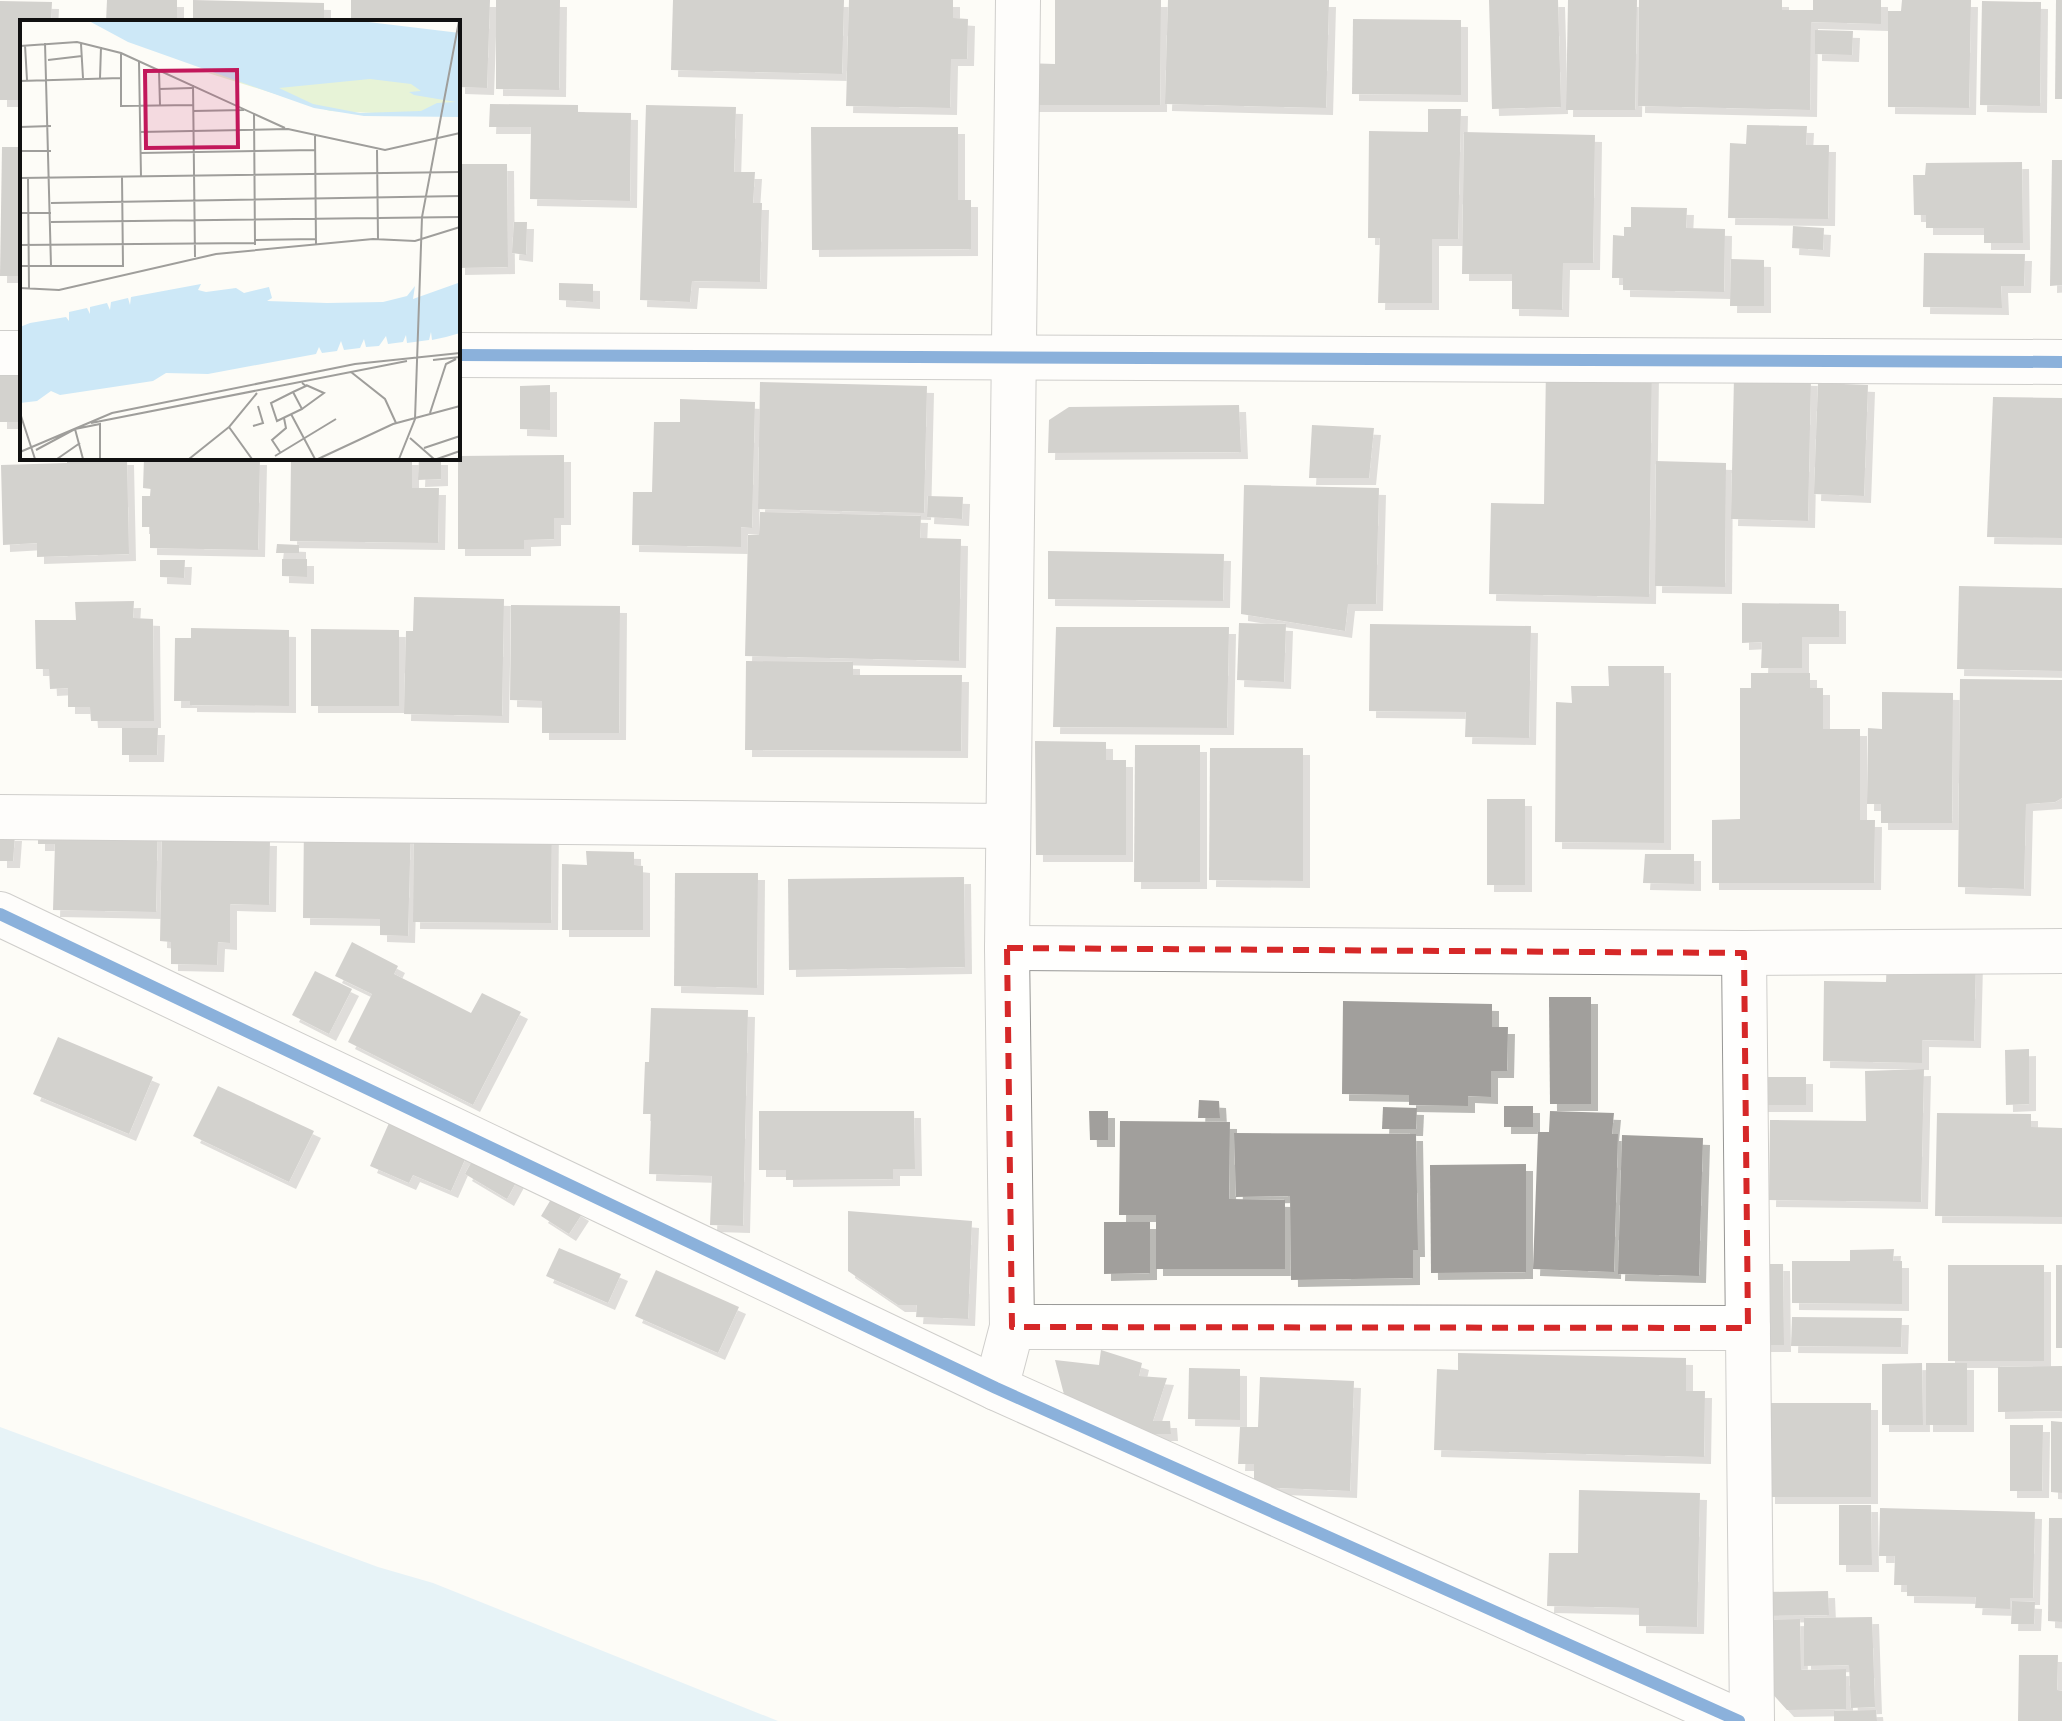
<svg xmlns="http://www.w3.org/2000/svg" width="2062" height="1721" font-family="Georgia,serif">
<style>
.water{fill:#cde8f7}
.building{fill:#a19f9c;filter:url(#shadow)}
.lines{fill:none;stroke-linecap:round;stroke-linejoin:round}
.street-casing{stroke:#979795;stroke-width:46}
.street{stroke:#fffffe;stroke-width:44}
.cycleway-casing{stroke:#fff;stroke-width:17}
.cycleway{stroke:#0057b8;stroke-width:12}
.marked{fill:none;stroke:#d62828;stroke-width:6;stroke-dasharray:16 10;stroke-linejoin:round}
.inset-road{fill:none;stroke:#9f9e9b;stroke-width:2}
.view{fill:#c2185b;fill-opacity:0.15;stroke:#c2185b;stroke-width:4}
.inset-edge{fill:none;stroke:#111;stroke-width:4}
</style>
<defs>
<filter id="shadow"><feDropShadow dx="7" dy="7" stdDeviation="0" flood-color="#0004"/></filter>
</defs>
<rect width="100%" height="100%" fill="#fdfcf7"/>
<polygon class="water" points="0,1427 378,1567 433,1583 778,1721 0,1721"/>
<g class="building">
<polygon points="107,0 177,0 177,22 106,22"/>
<polygon points="193,0 324,3 324,22 193,22"/>
<polygon points="351,0 490,0 487,88 458,87 458,22 351,22"/>
<polygon points="496,0 560,0 559,90 496,89"/>
<polygon points="673,0 844,0 842,74 671,70"/>
<polygon points="849,0 953,0 953,18 968,19 967,59 951,59 950,108 846,106"/>
<polygon points="1055,0 1161,0 1160,105 1023,105 1024,63 1055,64"/>
<polygon points="1168,0 1329,0 1326,108 1165,104"/>
<polygon points="1489,0 1558,0 1561,107 1492,109"/>
<polygon points="1568,0 1637,0 1635,110 1566,110"/>
<polygon points="1639,0 1782,0 1782,10 1813,10 1813,0 1881,0 1881,24 1811,22 1810,110 1638,106"/>
<polygon points="1902,0 1971,0 1969,108 1888,107 1888,11 1901,11"/>
<polygon points="2056,0 2062,0 2062,99 2055,99"/>
<polygon points="0,1 52,2 51,22 22,22 22,100 0,100"/>
<polygon points="1982,1 2041,2 2040,106 1980,105"/>
<polygon points="1353,19 1461,20 1461,95 1352,94"/>
<polygon points="1815,30 1853,31 1852,55 1815,54"/>
<polygon points="490,104 578,105 578,112 631,113 630,201 530,199 531,127 489,127"/>
<polygon points="646,105 736,107 734,172 755,172 753,203 762,203 760,282 692,281 690,302 640,300"/>
<polygon points="1428,109 1461,109 1458,239 1432,239 1432,303 1378,303 1380,238 1368,238 1369,131 1428,132"/>
<polygon points="1747,125 1807,126 1806,145 1829,145 1828,219 1728,218 1730,143 1746,144"/>
<polygon points="811,127 958,127 958,200 971,200 971,249 812,250"/>
<polygon points="1464,132 1595,135 1593,263 1563,263 1562,310 1512,309 1512,274 1462,274"/>
<polygon points="2,147 22,147 22,276 0,276"/>
<polygon points="2052,160 2062,160 2062,285 2050,286"/>
<polygon points="2022,162 2023,243 1984,243 1984,228 1926,228 1926,215 1914,215 1913,175 1925,175 1926,163"/>
<polygon points="458,164 507,164 508,267 458,268"/>
<polygon points="1631,207 1687,208 1686,228 1725,229 1724,292 1623,290 1623,278 1612,278 1613,235 1624,236 1624,227 1631,227"/>
<polygon points="514,222 527,222 526,255 512,253"/>
<polygon points="1793,226 1824,228 1823,250 1792,248"/>
<polygon points="1924,253 2025,254 2024,286 2001,286 2002,308 1923,307"/>
<polygon points="1731,259 1764,260 1764,306 1730,306"/>
<polygon points="559,283 593,284 593,302 559,300"/>
<polygon points="1546,366 1652,368 1649,597 1489,594 1491,503 1544,504"/>
<rect x="0" y="370" width="22" height="52"/>
<polygon points="1734,377 1811,379 1808,521 1731,519"/>
<polygon points="760,382 927,386 924,513 758,509"/>
<polygon points="1818,383 1868,385 1864,496 1814,494"/>
<polygon points="550,385 550,430 520,429 520,386"/>
<polygon points="1993,397 2062,398 2062,538 1987,537"/>
<polygon points="680,399 755,402 752,528 741,527 741,547 632,545 633,492 652,492 654,422 680,422"/>
<polygon points="1239,405 1241,452 1048,453 1049,420 1069,407"/>
<polygon points="1312,425 1374,428 1369,478 1309,478"/>
<polygon points="564,455 564,518 554,518 554,539 524,540 524,549 458,549 458,456"/>
<polygon points="67,458 127,458 129,554 37,557 37,543 3,545 1,465 67,463"/>
<polygon points="144,458 260,458 258,550 150,548 150,527 142,527 142,496 150,496 151,489 143,488"/>
<polygon points="291,458 412,458 412,488 439,488 438,543 290,541"/>
<polygon points="419,458 441,458 441,479 418,480"/>
<polygon points="1656,461 1726,463 1725,587 1655,586"/>
<polygon points="1244,485 1379,488 1376,604 1348,604 1345,631 1241,614"/>
<polygon points="928,496 963,497 962,519 927,517"/>
<polygon points="760,512 921,516 920,538 961,539 959,661 745,656 748,535 759,535"/>
<polygon points="277,544 299,545 299,553 276,553"/>
<polygon points="1048,551 1224,554 1223,601 1048,599"/>
<polygon points="282,559 307,559 307,577 282,576"/>
<polygon points="160,560 185,560 184,578 160,577"/>
<polygon points="1959,586 2062,588 2062,671 1957,669"/>
<polygon points="414,597 504,599 502,716 404,714 406,631 413,631"/>
<polygon points="134,601 133,618 153,619 154,721 91,721 90,707 68,707 68,688 50,689 49,669 36,669 35,620 76,620 75,602"/>
<polygon points="1742,603 1839,604 1839,637 1802,637 1802,668 1761,668 1762,642 1742,643"/>
<polygon points="511,605 620,606 619,733 542,733 542,701 510,700"/>
<polygon points="1239,623 1286,624 1284,682 1237,680"/>
<polygon points="1370,624 1531,626 1529,738 1465,737 1466,712 1369,711"/>
<polygon points="1056,627 1229,627 1227,728 1053,727"/>
<polygon points="191,628 289,630 289,706 190,705 190,701 174,701 175,638 191,638"/>
<polygon points="311,629 399,630 399,706 311,706"/>
<polygon points="746,661 853,662 853,675 962,675 961,751 745,750"/>
<polygon points="1608,666 1664,666 1664,843 1555,842 1556,702 1572,703 1571,686 1609,686"/>
<polygon points="1751,673 1810,673 1810,688 1823,688 1823,729 1860,729 1860,820 1875,820 1874,883 1712,883 1712,820 1740,819 1740,688 1751,688"/>
<polygon points="1960,679 2062,680 2062,798 2055,802 2026,804 2024,889 1958,887"/>
<polygon points="1882,692 1953,693 1952,823 1881,823 1881,804 1867,804 1868,728 1882,729"/>
<polygon points="122,728 158,728 157,755 122,755"/>
<polygon points="1035,741 1106,742 1106,760 1126,760 1126,855 1036,855"/>
<polygon points="1135,745 1200,745 1200,882 1134,882"/>
<polygon points="1210,748 1303,748 1303,881 1209,880"/>
<rect x="1487" y="799" width="38" height="86"/>
<polygon points="158,812 156,912 53,910 55,844 38,844 38,813"/>
<polygon points="414,816 552,817 551,923 413,922"/>
<polygon points="304,823 411,823 408,936 380,935 380,919 303,918"/>
<polygon points="0,834 15,834 13,861 0,861"/>
<polygon points="162,838 270,839 269,905 230,904 230,943 218,942 217,965 171,964 171,942 160,941"/>
<polygon points="586,851 634,852 634,865 643,866 643,930 562,930 562,864 587,865"/>
<polygon points="1645,854 1694,854 1694,884 1643,883"/>
<polygon points="675,873 758,873 757,988 674,986"/>
<polygon points="964,877 965,967 789,970 788,879"/>
<polygon points="352,942 398,966 394,974 471,1013 482,993 521,1012 473,1105 348,1042 372,994 335,976"/>
<polygon points="1887,956 1976,958 1974,1041 1922,1040 1922,1063 1823,1061 1824,981 1886,982"/>
<polygon points="315,971 352,989 329,1034 292,1015"/>
<polygon points="1549,997 1591,997 1591,1104 1550,1104"/>
<polygon points="1343,1001 1492,1004 1492,1027 1508,1027 1507,1071 1491,1071 1491,1097 1468,1096 1468,1106 1409,1105 1409,1095 1342,1094"/>
<polygon points="651,1008 748,1010 743,1226 710,1225 712,1176 649,1174 651,1114 643,1114 645,1062 649,1062"/>
<polygon points="58,1037 153,1077 129,1134 33,1094"/>
<polygon points="2029,1049 2029,1104 2006,1105 2005,1050"/>
<polygon points="1924,1069 1921,1202 1769,1200 1770,1120 1866,1121 1865,1071"/>
<rect x="1757" y="1077" width="49" height="28"/>
<polygon points="218,1086 314,1131 289,1182 193,1136"/>
<polygon points="1199,1100 1219,1101 1220,1118 1198,1118"/>
<rect x="1504" y="1106" width="29" height="21"/>
<polygon points="1383,1107 1417,1108 1416,1129 1382,1129"/>
<polygon points="759,1111 914,1111 915,1169 893,1169 893,1179 786,1180 786,1170 759,1170"/>
<polygon points="1089,1111 1108,1111 1108,1140 1090,1140"/>
<polygon points="1550,1111 1614,1113 1612,1134 1618,1134 1614,1272 1533,1269 1538,1132 1549,1132"/>
<polygon points="1937,1113 2031,1114 2031,1127 2062,1128 2062,1217 1935,1216"/>
<polygon points="393,1114 470,1148 451,1191 413,1175 409,1183 370,1166"/>
<polygon points="1120,1121 1230,1122 1229,1199 1285,1200 1285,1269 1156,1269 1156,1215 1119,1215"/>
<polygon points="1234,1133 1416,1134 1418,1250 1413,1250 1413,1278 1291,1280 1290,1196 1236,1197"/>
<polygon points="1622,1135 1703,1138 1699,1276 1618,1274"/>
<polygon points="477,1152 519,1177 507,1199 465,1174"/>
<polygon points="1526,1164 1526,1272 1431,1273 1430,1165"/>
<polygon points="553,1196 582,1214 569,1234 541,1216"/>
<polygon points="848,1211 972,1221 968,1319 916,1317 917,1305 898,1305 848,1271"/>
<polygon points="1104,1222 1150,1222 1150,1273 1104,1274"/>
<polygon points="559,1248 621,1274 608,1303 546,1276"/>
<polygon points="1894,1249 1893,1261 1902,1261 1902,1304 1792,1303 1792,1261 1850,1261 1850,1250"/>
<polygon points="1757,1264 1783,1264 1784,1345 1757,1345"/>
<rect x="1948" y="1265" width="96" height="96"/>
<rect x="2056" y="1265" width="6" height="83"/>
<polygon points="656,1270 739,1307 718,1353 635,1316"/>
<polygon points="1792,1317 1902,1318 1901,1347 1791,1346"/>
<polygon points="1101,1350 1142,1363 1139,1376 1167,1378 1153,1421 1170,1421 1171,1434 1139,1434 1066,1402 1055,1360 1099,1365"/>
<polygon points="1458,1353 1686,1358 1686,1391 1705,1391 1704,1457 1434,1450 1437,1369 1458,1370"/>
<polygon points="1922,1363 1923,1425 1882,1425 1882,1364"/>
<rect x="1926" y="1363" width="41" height="62"/>
<polygon points="2062,1366 2062,1411 1998,1412 1998,1367"/>
<polygon points="1189,1368 1240,1369 1240,1420 1188,1419"/>
<polygon points="1260,1377 1354,1381 1350,1491 1254,1487 1254,1464 1238,1464 1240,1427 1258,1427"/>
<rect x="1768" y="1403" width="103" height="94"/>
<polygon points="2051,1421 2062,1422 2062,1493 2051,1492"/>
<polygon points="2010,1425 2043,1425 2042,1491 2010,1491"/>
<polygon points="1579,1490 1700,1493 1697,1627 1639,1626 1639,1608 1547,1606 1549,1553 1578,1553"/>
<polygon points="1839,1505 1871,1505 1872,1565 1839,1565"/>
<polygon points="1880,1508 2035,1512 2033,1598 2010,1598 2010,1609 1975,1608 1976,1597 1907,1596 1907,1585 1894,1585 1895,1556 1879,1556"/>
<polygon points="2049,1518 2062,1518 2062,1622 2048,1621"/>
<polygon points="1828,1591 1829,1615 1761,1616 1762,1592"/>
<polygon points="2012,1601 2035,1602 2034,1624 2011,1624"/>
<polygon points="1872,1617 1875,1707 1851,1708 1849,1665 1804,1666 1804,1618"/>
<polygon points="1800,1619 1801,1670 1846,1669 1846,1709 1787,1710 1763,1683 1762,1620"/>
<polygon points="2019,1655 2058,1655 2057,1690 2062,1691 2062,1721 2018,1721"/>
<polygon points="1876,1710 1877,1721 1834,1721 1834,1711"/>
</g>
<g class="lines">
<defs>
<g id="street">
<polyline points="0,353 22,353"/>
<polyline points="458,355 2062,362"/>
<polyline points="0,817 1008,826"/>
<polyline points="0,914 996,1388 1739,1721"/>
<polyline points="1007,948 1744,953 2062,951"/>
<polyline points="1744,953 1752,1721"/>
<polyline points="1012,1327 1748,1328"/>
<polyline points="996,1388 1012,1327 1007,948 1018,0"/>
</g>
</defs>
<use href="#street" class="street-casing"/>
<use href="#street" class="street"/>
<defs>
<g id="cycleway">
<polyline points="458,355 2062,362"/>
<polyline points="0,914 996,1388 1739,1721"/>
</g>
</defs>
<use href="#cycleway" class="cycleway-casing"/>
<use href="#cycleway" class="cycleway"/>
</g>
<path d="M0 0H2062V1721H0ZM1007,948l737,5 4,375 -736,-1z" fill="#fdfcf7" fill-opacity=".55" fill-rule="evenodd"/>
<path class="marked" d="M1007,948l737,5 4,375 -736,-1z"/>
<g transform="translate(20 20)">
<rect width="440" height="440" fill="#fdfcf7"/>
<path d="M263,37l171,34 6,26 -130,-6 -122,-38h19z" fill="#e7f3d7"/>
<path d="M69,1h271l100,12v84l-96,-1 -50,-8 -186,-66zM350,59l41,5 10,7 -12,1 5,3 42,7 -19,1 -16,8 -61,2 -47,-9 -34,-16zM438,263l2,50 -14,4 -14,3 -1,-8 -2,8 -22,3 -1,-8 -3,7 -15,2 -2,-8 -7,10 -13,1 -2,-8 -4,9 -16,2 -3,-9 -4,10 -15,2 -3,-6 -3,7 -108,20 -42,-1 -13,8 -93,14 -9,-4 -14,10 -17,2v-76l10,-4 36,-6 3,4v-9l18,-4 3,6v-7l17,-4 3,7 1,-8 17,-4 2,7 1,-8 70,-13 -3,6 8,2 30,-4 8,5 25,-6 3,11 -5,3 60,2 56,-1 24,-6 8,-10 -2,13z" fill="#cde8f7" fill-rule="evenodd"/>
<path class="inset-road" d="M25,23l6,223M61,24l2,34M5,25l2,35M0,26l57,-4 44,11 164,75M101,33v53l72,-1M28,40l34,-4M119,42l2,115M139,51l1,34M80,58l1,-31M0,61l101,-3M173,65l2,172M139,69l33,-1M173,91l51,-1M234,93l1,132M0,107l31,-1M120,112l148,-3 97,21 75,-17M295,116l1,109M357,130l1,90M0,131h31M120,133l175,-3M0,158l440,-6M8,158l1,110M31,183l409,-7M0,193h31M31,202l409,-5M235,220l61,-1M0,225l235,-2M0,246h103l-1,-89M0,268l39,2 157,-36 157,-15 42,2 45,-14M413,340l27,-3M331,352l34,27 11,24M273,372l9,17 -25,12 -6,-18 22,-11 13,-6 -4,-3M282,389l22,-16 -18,-8M0,393l15,46M410,393l16,-49 10,-5M271,394l24,45M71,403l316,-62M233,406l10,-3 -5,-17M55,409l8,30M390,418l24,21M404,428l36,-12M16,430l39,-21 25,-5v35M0,432l92,-39 243,-49 105,-11M260,432l-8,-12 14,-12 -2,-10M255,436l61,-37M37,439l23,-16M169,439l40,-32M232,439l-23,-32 28,-34M298,439l75,-35 67,-18M379,439l16,-40 7,-202 37,-196M417,439l23,-8"/>
<path class="view" d="M217,50l1,77 -92,1 -1,-77z"/>
<rect width="440" height="440" class="inset-edge"/>
</g>
</svg>
